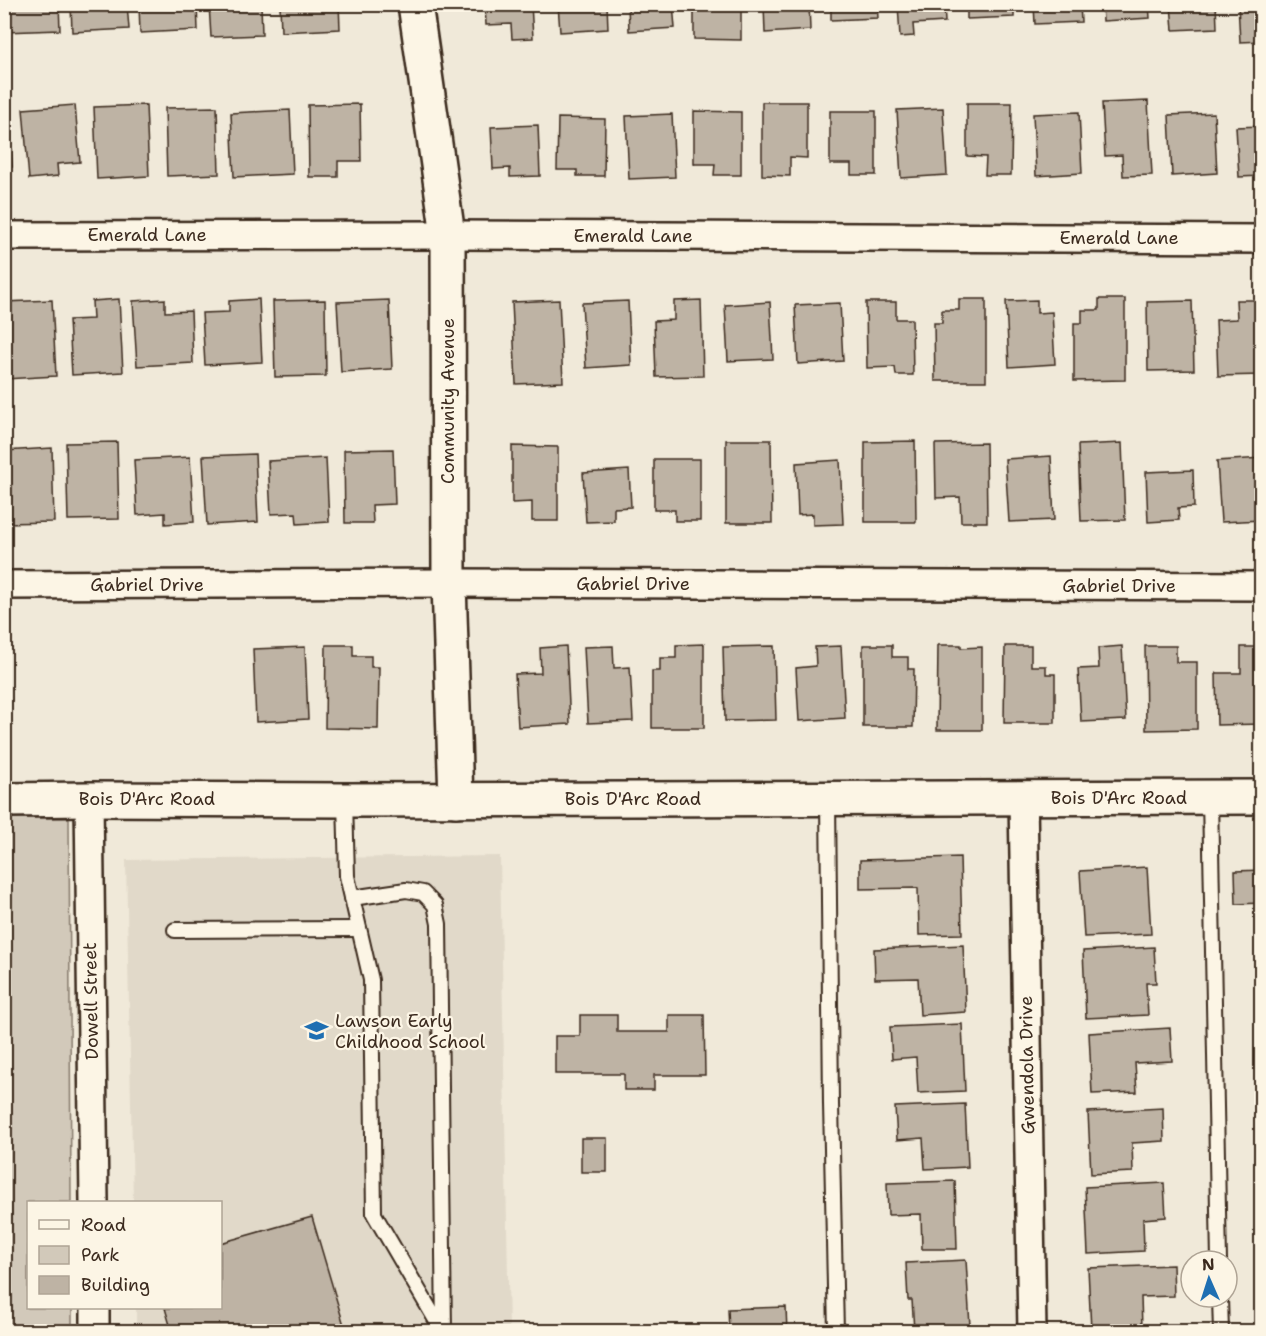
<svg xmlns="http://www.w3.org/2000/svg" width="1266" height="1336" font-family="'Shantell Sans',sans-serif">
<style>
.built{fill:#e1d9c9}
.green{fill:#d2c9ba;stroke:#867a6c;stroke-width:1.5}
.building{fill:#beb3a4;stroke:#3b2a1e;stroke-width:1.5}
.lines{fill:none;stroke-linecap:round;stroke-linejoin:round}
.service-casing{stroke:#3b2a1e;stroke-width:18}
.minor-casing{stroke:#3b2a1e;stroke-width:32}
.tertiary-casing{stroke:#3b2a1e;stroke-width:38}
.service{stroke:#fcf5e5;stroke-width:14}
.minor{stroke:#fcf5e5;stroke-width:27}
.tertiary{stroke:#fcf5e5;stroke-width:33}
.labels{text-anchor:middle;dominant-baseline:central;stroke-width:4.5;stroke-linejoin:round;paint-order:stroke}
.street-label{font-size:18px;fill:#3b2a1e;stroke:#fcf5e5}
.poi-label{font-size:18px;fill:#3b2a1e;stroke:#fcf5e5;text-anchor:start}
</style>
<rect width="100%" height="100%" fill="#f0e9d9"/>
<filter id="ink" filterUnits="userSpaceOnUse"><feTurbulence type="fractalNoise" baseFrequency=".0167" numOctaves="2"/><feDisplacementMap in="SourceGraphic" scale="12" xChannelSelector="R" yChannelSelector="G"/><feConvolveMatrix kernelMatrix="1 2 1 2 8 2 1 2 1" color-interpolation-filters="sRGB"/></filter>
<g filter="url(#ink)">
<polygon class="built" points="500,856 509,1331 136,1331 136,1308 220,1308 220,1202 133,1202 126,860"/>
<polygon class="green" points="4,818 69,818 71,1202 28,1202 28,1308 72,1308 72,1331 5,1331"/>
<g class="building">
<polygon points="4,4 59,4 60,30 4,32"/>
<polygon points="71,4 127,4 129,29 72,32"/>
<polygon points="139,4 197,4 198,30 140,33"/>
<polygon points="209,4 261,4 262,35 211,37"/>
<polygon points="280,4 339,4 340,29 281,32"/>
<polygon points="485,4 531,4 533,38 512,39 511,24 486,25"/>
<polygon points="558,4 607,4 608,29 560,32"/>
<polygon points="628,4 673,4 675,28 629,31"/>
<polygon points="694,4 741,4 741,40 694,39"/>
<polygon points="764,4 809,4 810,30 765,33"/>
<polygon points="831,4 877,4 878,18 831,20"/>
<polygon points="898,4 944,4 945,22 913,24 914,36 900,37"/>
<polygon points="967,4 1014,4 1014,17 967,19"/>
<polygon points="1034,4 1080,4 1081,22 1035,24"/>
<polygon points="1102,4 1149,4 1150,18 1103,21"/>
<polygon points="1171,4 1216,4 1217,28 1173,30"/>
<polygon points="1238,4 1262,4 1262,41 1240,42"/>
<polygon points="1148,101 1152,175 1123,176 1122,155 1105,156 1102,103"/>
<polygon points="762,102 807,102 807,158 790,157 790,176 762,175"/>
<polygon points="967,103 1012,103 1011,175 985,175 986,157 967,156"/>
<polygon points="360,104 361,161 338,161 338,177 309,177 308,105"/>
<polygon points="75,105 80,162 57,164 58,176 29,179 23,109"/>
<polygon points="146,105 149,176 97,179 94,107"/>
<polygon points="217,107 219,174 167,176 165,108"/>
<polygon points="943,108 947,175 901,178 897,110"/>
<polygon points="290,110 293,174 234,177 231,113"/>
<polygon points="4,111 9,111 12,167 4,167"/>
<polygon points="694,111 741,112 741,175 714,175 715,164 694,164"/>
<polygon points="830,111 876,111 876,175 851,175 851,164 830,164"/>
<polygon points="1079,112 1082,173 1036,176 1033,114"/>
<polygon points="1214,113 1217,173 1172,176 1169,115"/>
<polygon points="672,114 675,177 629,179 626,116"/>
<polygon points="558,118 605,119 604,176 577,176 577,170 557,170"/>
<polygon points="538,125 540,176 510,177 510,168 493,169 491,127"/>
<polygon points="1262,126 1262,176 1239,177 1236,127"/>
<polygon points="119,299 123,372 72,375 69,320 93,319 92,301"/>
<polygon points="165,299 165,312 191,311 193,363 137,366 133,301"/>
<polygon points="259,299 262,362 205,365 202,313 229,312 229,301"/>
<polygon points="959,299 986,299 986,381 935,381 934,323 942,323 942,310 959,310"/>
<polygon points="1099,299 1125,299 1125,380 1074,381 1074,323 1082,323 1082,310 1099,310"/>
<polygon points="52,300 56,376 5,379 4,302"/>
<polygon points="325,300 326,376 275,377 273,301"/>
<polygon points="389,300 392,369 341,372 337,302"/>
<polygon points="559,300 563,382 516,384 512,302"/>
<polygon points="701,300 703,376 656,377 654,321 674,320 674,301"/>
<polygon points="1037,300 1037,313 1052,312 1055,364 1009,367 1006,301"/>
<polygon points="1236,300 1262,300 1262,375 1218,376 1216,320 1237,319"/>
<polygon points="628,301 631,365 586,368 582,303"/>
<polygon points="1192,301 1194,370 1148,371 1147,302"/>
<polygon points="770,302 773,359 728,361 725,305"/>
<polygon points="866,302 896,302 896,319 912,319 913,375 896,375 895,367 867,368"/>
<polygon points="840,303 843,361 798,364 795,305"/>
<polygon points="726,440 771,440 772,523 726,523"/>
<polygon points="915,441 916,522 865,522 865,442"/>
<polygon points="117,442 119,519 68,520 66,443"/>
<polygon points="986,443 987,522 961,522 960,497 936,498 935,444"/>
<polygon points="1122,443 1125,520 1081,521 1078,445"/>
<polygon points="512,446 558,447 558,521 532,521 532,502 512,503"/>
<polygon points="52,448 54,522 4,523 4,451"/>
<polygon points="393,449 395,504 372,505 373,523 345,523 344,450"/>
<polygon points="255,454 258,522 207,525 203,456"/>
<polygon points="1051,456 1054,520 1009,522 1005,459"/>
<polygon points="190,457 194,522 165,524 165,513 137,515 134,460"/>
<polygon points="326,458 329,522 297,524 296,513 271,514 268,461"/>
<polygon points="1262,458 1262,520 1221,522 1217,461"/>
<polygon points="654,459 700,459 700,521 675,521 675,510 654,510"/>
<polygon points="840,460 843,524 813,525 813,514 798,515 796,463"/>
<polygon points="629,470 631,507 614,508 614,521 586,522 583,473"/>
<polygon points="1193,470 1194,507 1178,508 1179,520 1148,522 1146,472"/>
<polygon points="704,644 704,728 652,728 652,671 660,671 660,658 676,658 676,645"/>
<polygon points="326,645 353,645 353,656 371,656 371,667 379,667 378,729 325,728"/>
<polygon points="863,645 892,645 892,657 908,657 908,669 914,669 913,727 863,727"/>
<polygon points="938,645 961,645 961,648 982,647 982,730 937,730"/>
<polygon points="566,646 570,724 518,727 515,674 541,673 540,648"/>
<polygon points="613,646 614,668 630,667 633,721 588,723 584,647"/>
<polygon points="774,646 776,720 725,721 723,647"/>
<polygon points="841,646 845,718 799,721 796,668 816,666 815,647"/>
<polygon points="1005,646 1031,646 1031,666 1046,666 1046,674 1055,674 1055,723 1004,723"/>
<polygon points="1122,646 1126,720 1081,722 1078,669 1099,668 1098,648"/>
<polygon points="1145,646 1176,646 1176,662 1197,662 1197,729 1146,730"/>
<polygon points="305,647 308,719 256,722 253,649"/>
<polygon points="1241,647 1262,647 1262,724 1217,725 1216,673 1241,673"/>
<polygon points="960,857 962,934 919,935 918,888 860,889 860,860"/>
<polygon points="1147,867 1151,934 1084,937 1080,871"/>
<polygon points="1262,870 1262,903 1236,904 1235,871"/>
<polygon points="963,945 966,1012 920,1015 918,978 875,979 874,949"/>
<polygon points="1154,947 1156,983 1146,983 1148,1015 1086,1018 1083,951"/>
<polygon points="580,1015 617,1015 617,1032 669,1032 669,1015 704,1015 705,1075 654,1075 654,1090 624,1090 624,1074 555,1074 555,1036 580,1036"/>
<polygon points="962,1024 965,1091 918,1093 916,1057 892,1059 890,1027"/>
<polygon points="1170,1028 1172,1061 1135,1063 1137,1092 1092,1094 1089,1033"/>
<polygon points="965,1104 968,1167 925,1169 923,1138 897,1140 895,1107"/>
<polygon points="1163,1108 1164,1141 1132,1143 1133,1172 1091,1174 1088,1112"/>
<rect x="581" y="1138" width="26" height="34"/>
<polygon points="955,1181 957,1249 922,1249 921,1214 888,1215 887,1183"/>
<polygon points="1164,1183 1166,1217 1143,1219 1144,1251 1088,1254 1085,1187"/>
<polygon points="312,1217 346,1332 172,1332 165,1308 220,1308 220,1243"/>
<polygon points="966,1260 970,1326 914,1330 912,1300 908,1300 906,1263"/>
<polygon points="1173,1265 1174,1296 1141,1297 1142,1328 1091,1330 1088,1268"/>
<polygon points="786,1307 787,1332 729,1332 728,1309"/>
</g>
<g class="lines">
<defs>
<g id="service">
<polyline points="1210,797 1219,1261"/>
<polyline points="828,798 831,1104 836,1332"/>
<polyline points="345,800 347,876 371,980 374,1214 443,1332"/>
<polyline points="352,898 406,890 423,893 435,905 439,924 444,1332"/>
<polyline points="175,930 359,929"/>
<polyline points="1220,1297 1221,1332"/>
</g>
<g id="minor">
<polyline points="4,236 448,235 1262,239"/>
<polyline points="4,585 449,583 1262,586"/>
<polyline points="1023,798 1032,1332"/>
<polyline points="89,799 94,1202"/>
<polyline points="95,1308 95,1332"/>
</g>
<g id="tertiary">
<polyline points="415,4 448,235 449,583 456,800"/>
<polyline points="4,800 89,799 345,800 1262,797"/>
</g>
</defs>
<use href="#service" class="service-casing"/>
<use href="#minor" class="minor-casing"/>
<use href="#tertiary" class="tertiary-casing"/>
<use href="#service" class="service"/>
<use href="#minor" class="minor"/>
<use href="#tertiary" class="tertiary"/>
</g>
</g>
<defs>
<symbol id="school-bare" viewBox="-9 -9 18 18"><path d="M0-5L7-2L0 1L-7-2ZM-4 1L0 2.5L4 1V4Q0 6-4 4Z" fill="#1f6fb2" stroke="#fcf5e5" stroke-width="2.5" paint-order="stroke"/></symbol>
</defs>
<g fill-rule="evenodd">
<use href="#school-bare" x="300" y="1014" width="33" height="33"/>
</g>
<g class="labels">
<g class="street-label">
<text x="147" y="235">Emerald Lane</text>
<text x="633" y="236">Emerald Lane</text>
<text x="1119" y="238">Emerald Lane</text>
<text transform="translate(448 401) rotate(-90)">Community Avenue</text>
<text x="633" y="584">Gabriel Drive</text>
<text x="147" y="585">Gabriel Drive</text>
<text x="1119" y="586">Gabriel Drive</text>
<text x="1119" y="798">Bois D'Arc Road</text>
<text x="147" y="799">Bois D'Arc Road</text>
<text x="633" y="799">Bois D'Arc Road</text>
<text transform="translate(91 1001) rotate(-91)">Dowell Street</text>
<text transform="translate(1027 1065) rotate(-91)">Gwendola Drive</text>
</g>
<g class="poi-label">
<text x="335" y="1021">Lawson Early<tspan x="335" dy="21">Childhood School</tspan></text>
</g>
</g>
<rect width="1266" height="1336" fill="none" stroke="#fcf5e5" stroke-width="24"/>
<rect x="12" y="12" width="1242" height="1312" fill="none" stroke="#3b2a1e" stroke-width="2" filter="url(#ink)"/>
<rect x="27" y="1201" width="195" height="108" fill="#fcf5e5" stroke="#afa495" stroke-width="1.5"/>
<rect x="39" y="1220" width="30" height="9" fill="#fcf5e5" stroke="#afa495" stroke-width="1.5"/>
<text x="81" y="1231" font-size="18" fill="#3b2a1e">Road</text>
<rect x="39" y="1246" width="30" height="18" fill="#d2c9ba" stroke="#afa495" stroke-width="1.5"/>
<text x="81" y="1261" font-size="18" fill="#3b2a1e">Park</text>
<rect x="39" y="1276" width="30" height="18" fill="#beb3a4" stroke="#afa495" stroke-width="1.5"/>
<text x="81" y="1291" font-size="18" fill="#3b2a1e">Building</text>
<g transform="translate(1209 1279) rotate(357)"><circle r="28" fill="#fcf5e5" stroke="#afa495" stroke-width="1.5"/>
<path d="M0-4.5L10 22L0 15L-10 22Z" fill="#1f6fb2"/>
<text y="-9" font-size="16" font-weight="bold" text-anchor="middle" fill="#3b2a1e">N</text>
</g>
</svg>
